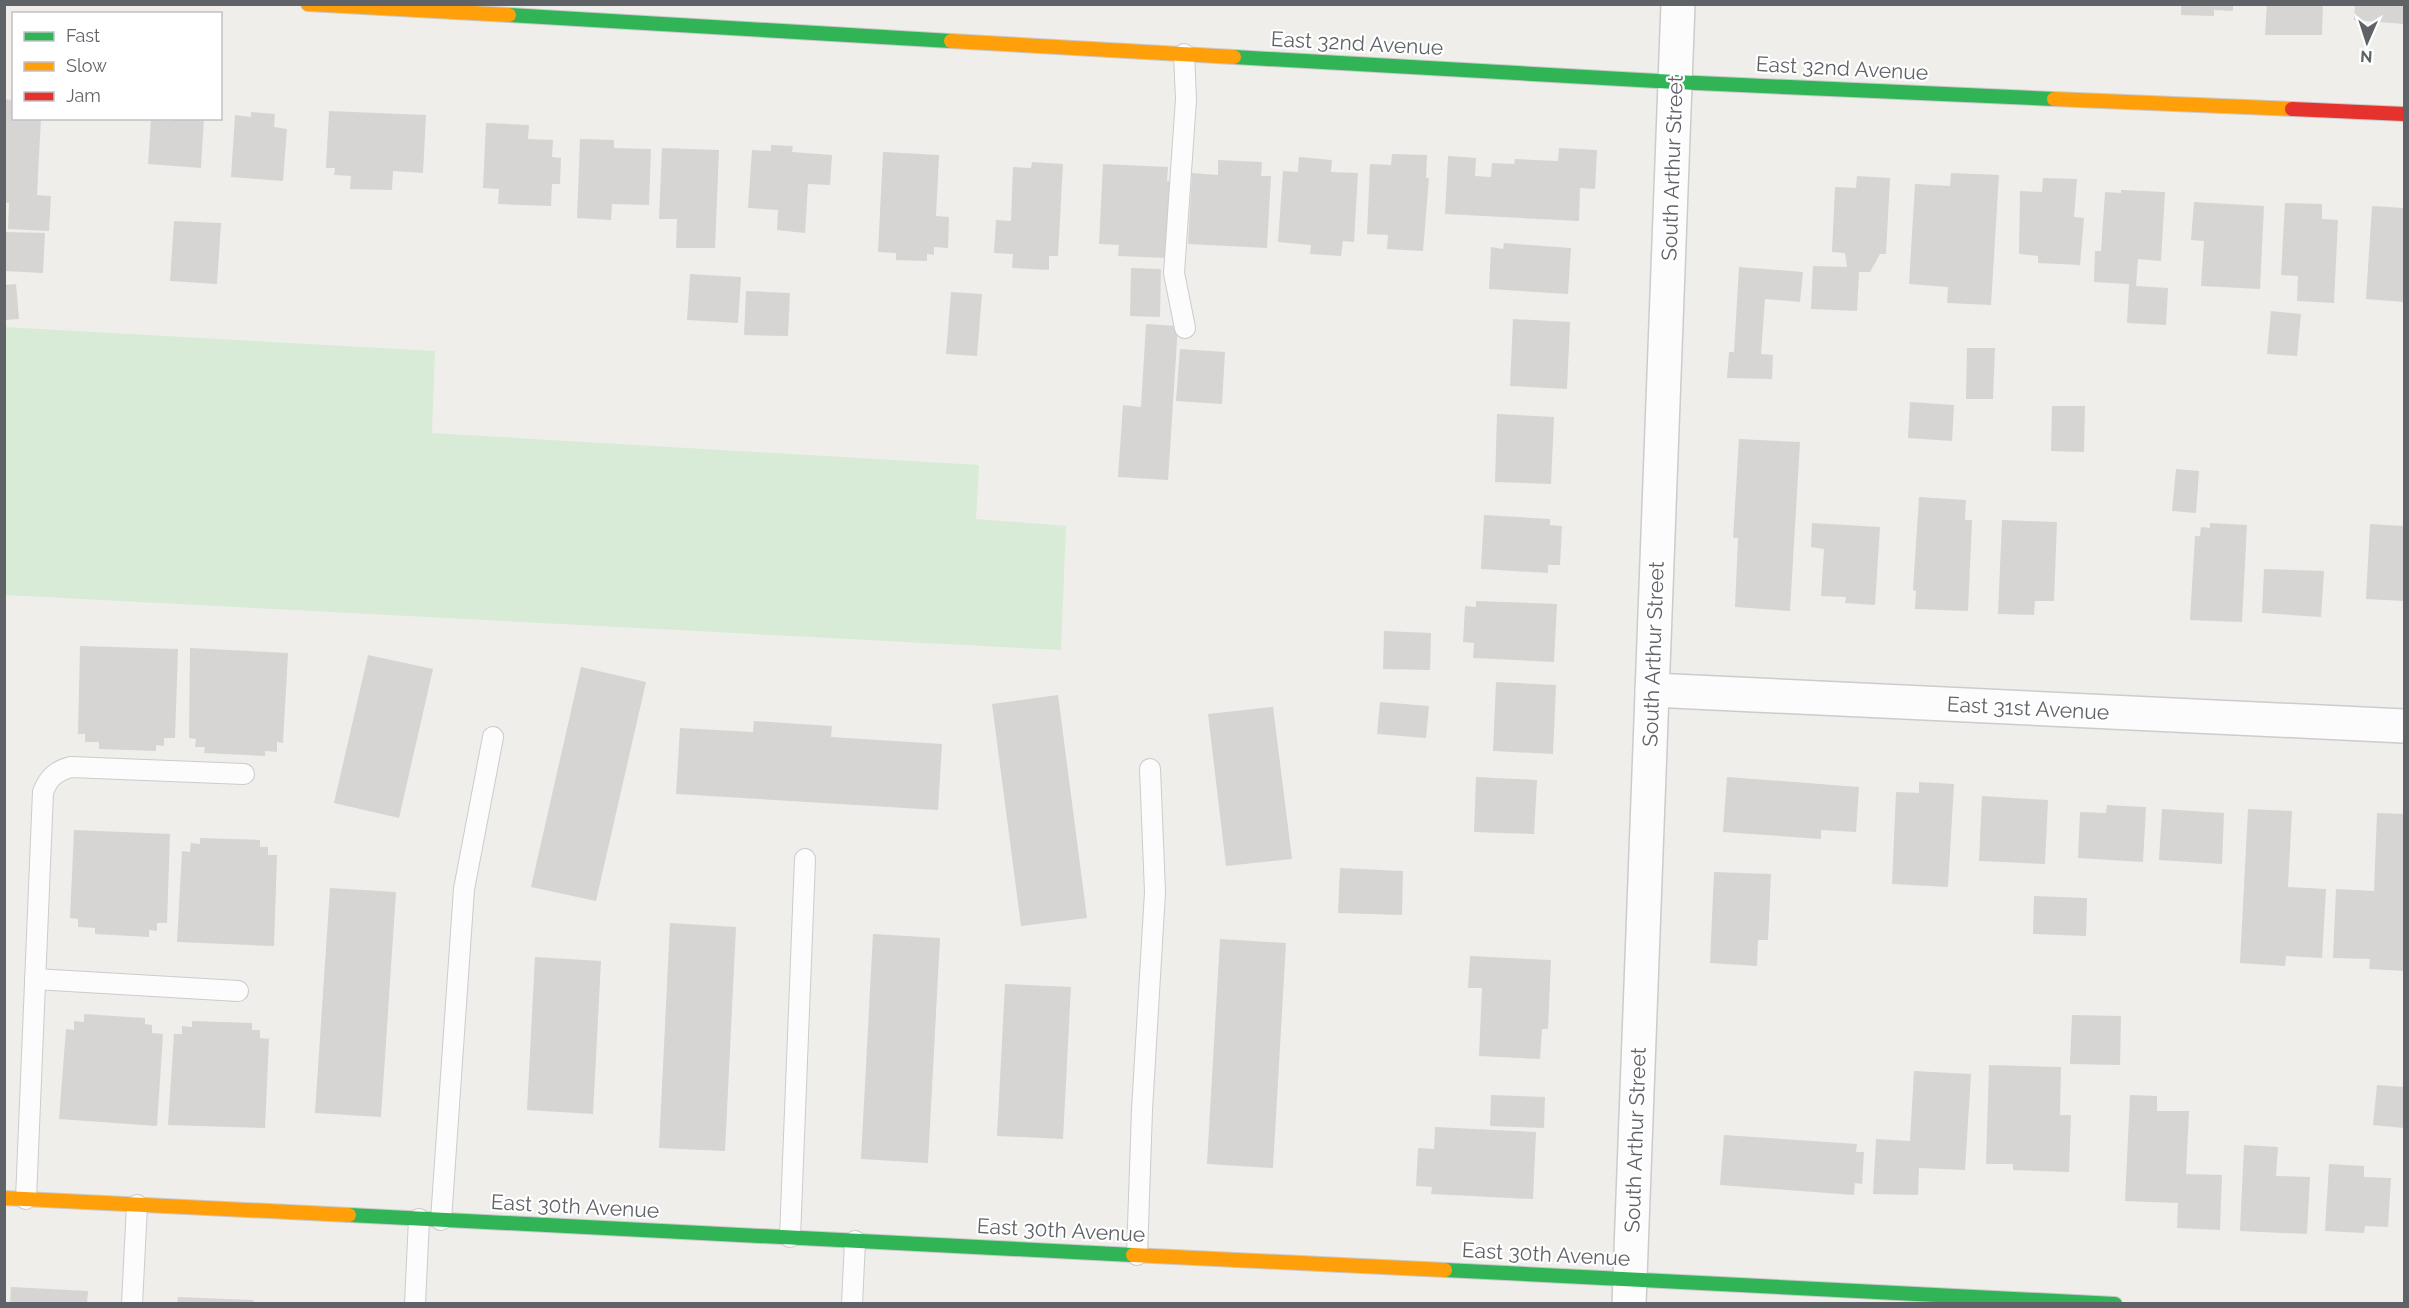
<svg xmlns="http://www.w3.org/2000/svg" width="2409" height="1308" font-family="Raleway,sans-serif">
<style>
.green{fill:#d8ebd6}
.building{fill:#d6d5d3}
.lines{fill:none;stroke-linecap:round;stroke-linejoin:round}
.lane-casing{stroke:#cbcccc;stroke-width:22}
.street-casing{stroke:#cbcccc;stroke-width:36}
.fast-casing{stroke:#cacacb;stroke-width:16}
.slow-casing{stroke:#cacacb;stroke-width:16}
.jam-casing{stroke:#cacacb;stroke-width:16}
.lane{stroke:#fdfcfc;stroke-width:20}
.street{stroke:#fdfcfc;stroke-width:33}
.fast{stroke:#30b455;stroke-width:14}
.slow{stroke:#ff9f0a;stroke-width:14}
.jam{stroke:#e5322d;stroke-width:14}
.labels{text-anchor:middle;dominant-baseline:central;stroke-width:4.5;stroke-linejoin:round;paint-order:stroke}
.street-label{font-size:21px;fill:#5f6368;stroke:#fff}
</style>
<rect width="100%" height="100%" fill="#efeeea"/>
<polygon class="green" points="5,327 435,351 432,433 979,465 976,519 1066,526 1061,650 5,595"/>
<g class="building">
<polygon points="2181,4 2233,4 2233,11 2214,10 2214,16 2181,15"/>
<polygon points="2267,4 2323,4 2322,35 2265,35"/>
<polygon points="2355,4 2404,4 2404,24 2354,20"/>
<polygon points="12,92 14,118 41,118 37,195 51,196 49,231 8,229 9,203 4,203 4,99 11,100"/>
<polygon points="329,111 426,115 423,173 393,171 392,190 350,189 351,176 334,175 335,168 326,168"/>
<polygon points="251,112 275,114 274,127 287,129 283,181 231,177 235,115 251,117"/>
<polygon points="172,118 204,118 201,168 148,164 151,120 172,121"/>
<polygon points="486,123 529,125 528,139 553,140 552,157 561,158 560,184 552,184 551,206 498,204 499,189 483,188"/>
<polygon points="580,139 614,140 614,148 651,149 649,205 612,204 611,220 577,218"/>
<polygon points="771,145 793,146 792,152 832,155 830,185 808,184 805,233 777,230 778,210 748,208 752,150 771,151"/>
<polygon points="662,148 719,150 715,248 676,248 677,219 659,219"/>
<polygon points="1559,148 1597,150 1595,189 1580,188 1579,221 1445,214 1448,156 1476,158 1475,176 1491,177 1492,163 1514,164 1515,159 1558,161"/>
<polygon points="883,152 939,155 936,216 949,217 948,248 934,247 934,255 927,254 927,261 896,260 896,253 878,252"/>
<polygon points="1392,154 1427,155 1426,178 1429,178 1423,251 1387,249 1388,235 1367,234 1370,164 1391,165"/>
<polygon points="1299,157 1332,160 1331,172 1358,173 1354,242 1343,241 1341,256 1310,254 1311,245 1278,242 1283,171 1298,172"/>
<polygon points="1218,160 1262,162 1261,176 1271,176 1267,248 1188,244 1192,173 1218,175"/>
<polygon points="1032,162 1063,164 1058,256 1049,256 1049,270 1012,268 1013,254 994,253 996,220 1011,221 1013,167 1031,168"/>
<polygon points="1103,164 1168,167 1167,181 1172,182 1169,258 1118,256 1119,245 1099,244"/>
<polygon points="1951,173 1999,175 1991,305 1947,303 1948,287 1909,284 1915,184 1950,186"/>
<polygon points="1857,176 1890,178 1886,254 1880,254 1870,272 1859,272 1857,311 1811,309 1813,266 1847,267 1845,253 1832,252 1835,187 1856,188"/>
<polygon points="2043,178 2077,179 2074,217 2084,218 2080,265 2038,263 2038,256 2019,254 2020,191 2042,192"/>
<polygon points="2121,190 2165,192 2161,261 2138,259 2136,286 2168,288 2166,325 2127,323 2129,284 2094,282 2095,251 2101,251 2105,192 2121,193"/>
<polygon points="2194,202 2264,206 2260,289 2201,286 2204,241 2191,240"/>
<polygon points="2285,203 2322,204 2322,219 2338,220 2334,303 2297,301 2298,276 2281,275"/>
<polygon points="2372,206 2404,208 2404,302 2366,299"/>
<polygon points="174,221 221,223 217,284 170,281"/>
<polygon points="4,232 45,233 43,273 4,271"/>
<polygon points="1504,243 1571,248 1568,294 1489,289 1491,247 1503,249"/>
<polygon points="1739,267 1803,272 1800,302 1765,299 1761,354 1773,355 1772,379 1727,378 1729,352 1734,352"/>
<polygon points="1131,268 1161,269 1160,317 1130,316"/>
<polygon points="690,274 741,277 738,323 687,320"/>
<polygon points="16,284 19,319 4,320 4,285"/>
<polygon points="746,291 790,293 788,336 744,335"/>
<polygon points="951,292 982,294 977,356 946,354"/>
<polygon points="2271,311 2301,314 2297,356 2267,354"/>
<polygon points="1513,319 1570,322 1567,389 1510,386"/>
<polygon points="1146,324 1178,326 1168,480 1118,477 1123,405 1141,407"/>
<polygon points="1967,348 1995,348 1993,399 1966,399"/>
<polygon points="1180,349 1225,352 1222,404 1176,401"/>
<polygon points="1910,402 1954,405 1952,441 1908,438"/>
<polygon points="2052,406 2085,406 2084,452 2051,451"/>
<polygon points="1497,414 1554,417 1551,484 1495,482"/>
<polygon points="1739,439 1800,442 1790,611 1735,607 1738,538 1733,538"/>
<polygon points="2176,469 2199,471 2196,513 2172,511"/>
<polygon points="1919,497 1966,500 1965,520 1972,520 1968,611 1915,609 1916,591 1913,590"/>
<polygon points="1484,515 1550,519 1550,525 1562,526 1560,565 1548,565 1548,573 1481,569"/>
<polygon points="2002,520 2057,522 2054,601 2035,601 2034,615 1998,614"/>
<polygon points="1812,523 1880,527 1875,605 1845,603 1846,597 1821,596 1824,549 1811,547"/>
<polygon points="2210,523 2247,525 2242,622 2190,620 2195,536 2200,536 2201,527 2210,528"/>
<polygon points="2370,524 2404,526 2404,601 2366,599"/>
<polygon points="2264,569 2324,571 2321,617 2262,613"/>
<polygon points="1476,601 1557,604 1554,662 1473,658 1474,643 1463,642 1465,606 1476,607"/>
<polygon points="1384,631 1431,633 1430,670 1383,669"/>
<polygon points="80,646 178,649 175,738 164,738 164,746 156,745 156,751 99,749 99,742 85,742 85,734 78,734"/>
<polygon points="190,648 288,653 283,743 277,742 277,752 265,751 265,756 204,753 205,747 195,747 196,739 189,738"/>
<polygon points="368,655 433,669 399,818 334,803"/>
<polygon points="581,667 646,682 596,901 531,887"/>
<polygon points="1496,682 1556,685 1553,754 1493,751"/>
<polygon points="1058,695 1087,918 1021,926 992,704"/>
<polygon points="1380,702 1429,706 1426,738 1377,734"/>
<polygon points="1273,707 1292,859 1226,866 1208,714"/>
<polygon points="754,721 832,726 831,737 942,744 938,810 676,794 680,728 753,732"/>
<polygon points="1476,777 1537,780 1534,834 1474,832"/>
<polygon points="1727,777 1859,787 1856,832 1821,830 1821,839 1723,832"/>
<polygon points="1919,782 1954,784 1948,887 1892,884 1896,792 1919,793"/>
<polygon points="1982,796 2048,800 2045,864 1979,861"/>
<polygon points="2107,805 2146,807 2143,862 2078,858 2080,812 2106,813"/>
<polygon points="2162,809 2224,813 2222,864 2159,860"/>
<polygon points="2248,809 2292,811 2288,887 2326,889 2322,958 2286,956 2285,966 2240,963"/>
<polygon points="2377,813 2404,814 2404,971 2369,969 2370,959 2333,958 2336,889 2374,891"/>
<polygon points="74,830 170,834 167,923 157,923 157,931 149,930 149,937 95,934 95,928 78,927 78,919 70,918"/>
<polygon points="200,838 260,840 260,847 268,847 268,855 277,855 274,946 177,942 182,851 190,852 191,843 200,844"/>
<polygon points="1340,868 1403,871 1402,915 1338,913"/>
<polygon points="1714,872 1771,874 1768,940 1758,940 1757,966 1710,963"/>
<polygon points="330,888 396,892 381,1117 315,1113"/>
<polygon points="2034,896 2087,898 2086,936 2033,934"/>
<polygon points="670,923 736,927 725,1151 659,1148"/>
<polygon points="873,934 940,938 928,1163 861,1159"/>
<polygon points="1220,939 1286,943 1273,1168 1207,1164"/>
<polygon points="1470,956 1551,960 1548,1029 1542,1029 1540,1059 1479,1056 1482,988 1468,988"/>
<polygon points="535,957 601,961 593,1114 527,1110"/>
<polygon points="1005,984 1071,987 1063,1139 997,1136"/>
<polygon points="84,1014 145,1018 145,1024 152,1025 152,1033 163,1034 157,1126 59,1119 66,1029 74,1030 74,1021 84,1022"/>
<polygon points="2072,1015 2121,1016 2120,1065 2070,1064"/>
<polygon points="192,1021 252,1023 252,1030 260,1030 260,1038 269,1039 265,1128 168,1125 174,1034 182,1034 182,1026 192,1027"/>
<polygon points="1989,1065 2061,1067 2060,1115 2071,1115 2069,1172 2013,1170 2013,1164 1986,1164"/>
<polygon points="1914,1071 1971,1074 1965,1170 1919,1168 1918,1195 1873,1194 1876,1139 1910,1141"/>
<polygon points="2377,1085 2404,1087 2404,1128 2373,1125"/>
<polygon points="1491,1095 1545,1097 1544,1128 1490,1126"/>
<polygon points="2130,1095 2157,1096 2157,1111 2189,1111 2186,1174 2222,1175 2220,1230 2177,1228 2178,1203 2125,1201"/>
<polygon points="1435,1127 1536,1132 1533,1199 1431,1194 1432,1187 1416,1186 1418,1148 1434,1149"/>
<polygon points="1724,1135 1857,1144 1856,1152 1864,1152 1862,1184 1855,1183 1854,1195 1720,1185"/>
<polygon points="2244,1145 2278,1147 2276,1176 2310,1177 2307,1234 2240,1231"/>
<polygon points="2329,1164 2364,1166 2364,1177 2391,1178 2388,1227 2365,1226 2364,1233 2325,1231"/>
<polygon points="11,1287 88,1291 87,1304 10,1304"/>
<polygon points="178,1297 254,1300 253,1304 177,1304"/>
</g>
<g class="lines">
<defs>
<g id="lane">
<polyline points="1184,54 1186,99 1174,273 1185,328"/>
<polyline points="35,979 238,991"/>
<path d="M26,1199l17,-407c6,-15 13,-21 28,-25l173,7"/>
<polyline points="441,1220 464,889 493,737"/>
<polyline points="790,1237 805,859"/>
<polyline points="1137,1255 1142,1110 1155,892 1150,769"/>
<polyline points="132,1304 137,1205"/>
<polyline points="415,1304 419,1219"/>
<polyline points="852,1304 855,1241"/>
</g>
<g id="street">
<polyline points="1652,690 2404,726"/>
<polyline points="1629,1304 1678,4"/>
</g>
<g id="fast">
<polyline points="509,15 951,41"/>
<polyline points="1234,57 1675,82 2054,99"/>
<polyline points="349,1215 1133,1255"/>
<polyline points="1445,1270 2115,1304"/>
</g>
<g id="slow">
<polyline points="308,4 509,15"/>
<polyline points="951,41 1234,57"/>
<polyline points="2054,99 2292,109"/>
<polyline points="4,1198 349,1215"/>
<polyline points="1133,1255 1445,1270"/>
</g>
<polyline id="jam" points="2292,109 2404,114"/>
</defs>
<use href="#lane" class="lane-casing"/>
<use href="#street" class="street-casing"/>
<use href="#fast" class="fast-casing"/>
<use href="#slow" class="slow-casing"/>
<use href="#jam" class="jam-casing"/>
<use href="#lane" class="lane"/>
<use href="#street" class="street"/>
<use href="#fast" class="fast"/>
<use href="#slow" class="slow"/>
<use href="#jam" class="jam"/>
</g>
<g class="labels">
<g class="street-label">
<text transform="translate(1357 43) rotate(3)">East 32nd Avenue</text>
<text transform="translate(1842 68) rotate(3)">East 32nd Avenue</text>
<text transform="translate(1672 168) rotate(-88)">South Arthur Street</text>
<text transform="translate(1653 654) rotate(-88)">South Arthur Street</text>
<text transform="translate(2028 708) rotate(3)">East 31st Avenue</text>
<text transform="translate(1635 1140) rotate(-88)">South Arthur Street</text>
<text transform="translate(575 1206) rotate(3)">East 30th Avenue</text>
<text transform="translate(1061 1230) rotate(3)">East 30th Avenue</text>
<text transform="translate(1546 1254) rotate(3)">East 30th Avenue</text>
</g>
</g>
<rect width="2409" height="1308" fill="none" stroke="#5f6368" stroke-width="12"/>
<rect x="12" y="12" width="210" height="108" fill="#ffffff" stroke="#bfc1c3" stroke-width="1.5"/>
<rect x="24" y="32" width="30" height="9" fill="#30b455" stroke="#bfc1c3" stroke-width="1.5"/>
<text x="66" y="42" font-size="18" fill="#5f6368">Fast</text>
<rect x="24" y="62" width="30" height="9" fill="#ff9f0a" stroke="#bfc1c3" stroke-width="1.5"/>
<text x="66" y="72" font-size="18" fill="#5f6368">Slow</text>
<rect x="24" y="92" width="30" height="9" fill="#e5322d" stroke="#bfc1c3" stroke-width="1.5"/>
<text x="66" y="102" font-size="18" fill="#5f6368">Jam</text>
<g transform="translate(2367 42) rotate(183)" stroke="#ffffff" stroke-width="4.5" paint-order="stroke">
<path d="M0-4.5L10 22L0 15L-10 22Z" fill="#5f6368"/>
<text y="-9" font-size="16" font-weight="bold" text-anchor="middle" fill="#5f6368">N</text>
</g>
</svg>
